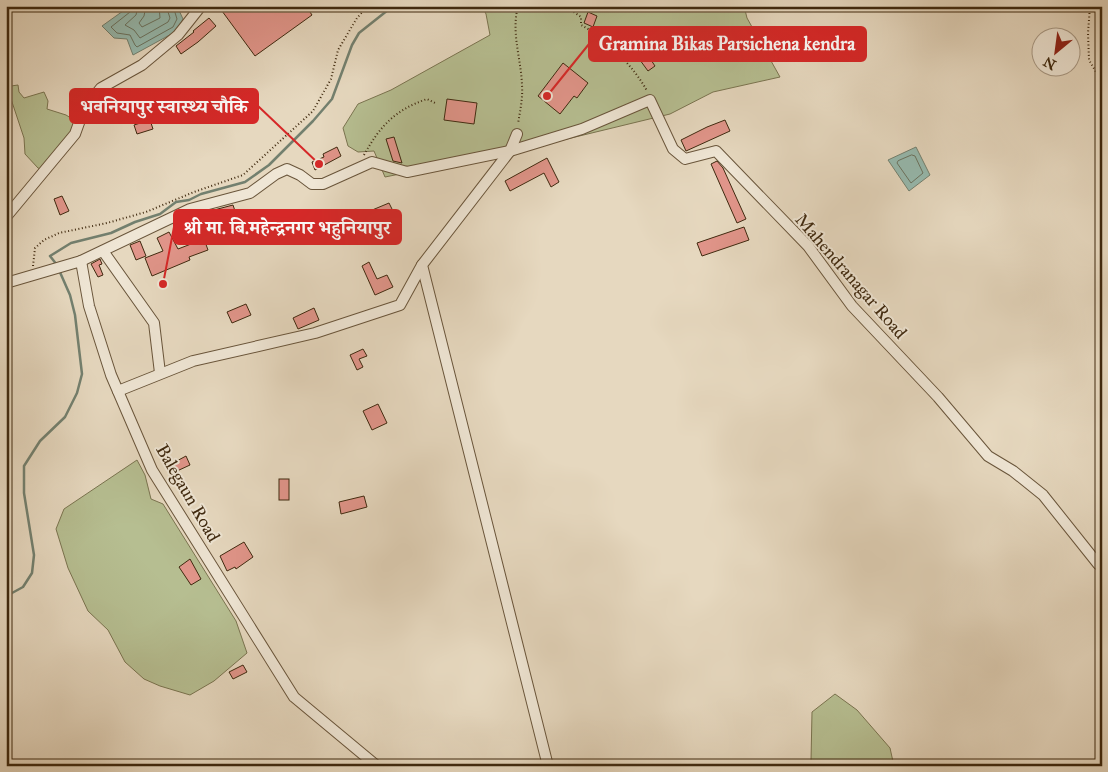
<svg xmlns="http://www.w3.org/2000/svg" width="1108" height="772" font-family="'IM FELL Great Primer','Noto Serif Devanagari',serif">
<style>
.green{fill:#b6be91;stroke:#7a7450}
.water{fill:#96baaf;stroke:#73806f}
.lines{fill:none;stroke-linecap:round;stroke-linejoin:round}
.shore{stroke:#6a725f;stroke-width:1}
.stream{stroke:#73806f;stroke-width:2.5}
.building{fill:#e1958a;stroke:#3f290f}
.minor-casing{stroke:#69553b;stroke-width:12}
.path{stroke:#3f290f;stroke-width:2;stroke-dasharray:1 2.5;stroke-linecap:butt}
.minor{stroke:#efe6d5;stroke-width:10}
.labels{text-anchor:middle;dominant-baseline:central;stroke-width:4;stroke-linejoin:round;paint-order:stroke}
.street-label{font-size:18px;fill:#3f290f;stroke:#efe6d5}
.leader{fill:none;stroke:#d62828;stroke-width:2}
.callout-dot{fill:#d62828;stroke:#efe6d5;stroke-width:2}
.callout{fill:#d62828;stroke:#d62828;stroke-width:2}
.callout-label{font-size:19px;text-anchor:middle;font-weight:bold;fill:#fff}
</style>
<rect width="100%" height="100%" fill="#e6d8bf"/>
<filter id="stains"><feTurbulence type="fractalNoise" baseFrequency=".004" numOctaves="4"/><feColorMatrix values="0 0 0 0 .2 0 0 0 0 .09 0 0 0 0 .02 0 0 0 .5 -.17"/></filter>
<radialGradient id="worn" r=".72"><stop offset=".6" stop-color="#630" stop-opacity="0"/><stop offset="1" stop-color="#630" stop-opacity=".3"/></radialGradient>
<g class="green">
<polygon points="482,6 744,6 747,18 780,77 713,92 670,114 534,147 385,177 374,151 358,152 348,146 343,128 358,104 391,90 490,35 486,14"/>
<path d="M18,85l1,7 5,6 20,-6 4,9 -1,8 19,6 8,5c1,15 -22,38 -32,50l-4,-2 -13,-14 -1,-16 -16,-48 3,-4z"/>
<polygon points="137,460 145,475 151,499 163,504 236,621 247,653 214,681 190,695 160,686 144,679 125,662 108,630 88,611 68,568 56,529 64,509"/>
<polygon points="835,694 857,710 890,748 894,766 801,766 811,761 812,712"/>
</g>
<g class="water">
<polygon points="130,6 177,6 183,19 177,31 133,55 127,39 114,38 102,26"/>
<polygon points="916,147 930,175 909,191 888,160"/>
</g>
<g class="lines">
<g class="shore">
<polyline points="132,6 130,12 111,27 117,33 130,35 135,45 137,47 173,27 177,19 173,6"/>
<polyline points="138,6 136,15 125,25 134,30 140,38 168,22 170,18 166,6"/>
<polyline points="146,6 144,16 139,23 142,27 160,18 159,6"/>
<polygon points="912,155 915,156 923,173 911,183 897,163 898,161"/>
</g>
<g class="stream">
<polyline points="57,265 50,256 71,243 111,233 135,222 160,214 176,202 189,200 201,194 245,182 269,165 313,121 332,99 352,45 359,33 393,6"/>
<polyline points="6,595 12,593 23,587 32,573 34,555 24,493 24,466 40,441 65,417 77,393 82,374 75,315 70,295 59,270"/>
</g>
</g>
<g class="building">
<polygon points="229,6 306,6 312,15 255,56 222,11"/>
<polygon points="588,12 597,16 593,27 584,23"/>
<polygon points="209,18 216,26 198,42 181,54 176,46 194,32 193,31"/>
<polygon points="645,51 655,66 648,71 637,56"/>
<polygon points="563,63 588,83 577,98 574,96 560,114 538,96"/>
<polygon points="447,99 477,103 474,124 444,120"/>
<polygon points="150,120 153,129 137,134 134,125"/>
<polygon points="725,120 730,131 686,151 681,140 707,127"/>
<polygon points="394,137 402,163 393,161 386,139"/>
<polygon points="337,147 341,156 315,170 312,162 324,157 323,154"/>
<polygon points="547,158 559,182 551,187 544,173 510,191 505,181"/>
<polygon points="717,161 723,168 746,219 737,223 711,164"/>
<polygon points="62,196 69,211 60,215 54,199"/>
<polygon points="389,203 395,215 370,226 365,213"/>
<polygon points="233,205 235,211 216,217 214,210"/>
<polygon points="744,227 749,240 702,256 697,243"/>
<polygon points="169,232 178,249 204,239 208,250 189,257 190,260 152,276 145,258 163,251 157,238"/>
<polygon points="140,241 146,256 136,260 130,245"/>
<polygon points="100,259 102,264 99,265 103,275 98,277 91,264"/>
<polygon points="369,262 377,279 387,275 393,287 375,295 362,266"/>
<polygon points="246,304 251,315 232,323 227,312"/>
<polygon points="314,308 319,320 298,329 293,318"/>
<polygon points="363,349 367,356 359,359 363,367 357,370 350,355"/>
<polygon points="378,404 387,423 372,430 363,411"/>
<polygon points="186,456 190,465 177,471 173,463"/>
<rect x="279" y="479" width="10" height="21"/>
<polygon points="364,496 367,507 341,514 339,502"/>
<polygon points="244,542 253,557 236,569 235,567 227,571 220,556"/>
<polygon points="190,559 201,579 191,585 179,567"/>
<polygon points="243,665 247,672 233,679 229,672"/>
</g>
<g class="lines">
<defs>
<g id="minor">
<polyline points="517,134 510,151 422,265 548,766"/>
<polyline points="6,217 75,134 84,109 101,88 142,65 178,35 201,6"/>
<polyline points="103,251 154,323 160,373"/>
<polyline points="81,261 190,209 250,193 276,174 287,169 300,175 312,184 323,184 372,162 407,172 510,151 582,129 650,100 673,149 685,159 716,151 808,246 852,306 938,397 988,456 1013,471 1043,495 1098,564 1102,567"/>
<polyline points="6,283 81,261 89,306 111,375 152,470 294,697 377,766"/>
<polyline points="118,391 193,361 315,333 400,305 422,265"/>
</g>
</defs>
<use href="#minor" class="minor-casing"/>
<g class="path">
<path d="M518,6c-7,27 3,52 4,79 1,13 -2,26 -4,39"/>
<path d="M565,6l16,11v8c24,12 54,43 66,66"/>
<polyline points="1090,6 1088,33 1089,60 1102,82"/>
<path d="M364,155c16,-29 31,-45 63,-56l10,5"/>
<polyline points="33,266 35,248 44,240 59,233 107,223 146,212 194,192 243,175 313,111 331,79 338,50 357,18 365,9 365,6"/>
</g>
<use href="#minor" class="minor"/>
</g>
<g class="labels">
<g class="street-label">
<text transform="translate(851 276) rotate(49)">Mahendranagar Road</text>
<text transform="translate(188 493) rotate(60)">Balegaun Road</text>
</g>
</g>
<path class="leader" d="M547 96L589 44M319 164L258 106M163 284L174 227"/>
<g class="callout-dot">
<circle cx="547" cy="96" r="5"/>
<circle cx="319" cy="164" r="5"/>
<circle cx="163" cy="284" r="5"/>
</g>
<g class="callout">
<rect x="589" y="27" width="277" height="34" rx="5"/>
<rect x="70" y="89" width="188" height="34" rx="5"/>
<rect x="174" y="210" width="227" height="34" rx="5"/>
</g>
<g class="callout-label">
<text x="727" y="50">Gramina Bikas Parsichena kendra</text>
<text x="164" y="113">भवनियापुर स्वास्थ्य चाैकि</text>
<text x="287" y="234">श्री मा. बि.महेन्द्रनगर भहुनियापुर</text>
</g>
<rect width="1108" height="772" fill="none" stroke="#e6d8bf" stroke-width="25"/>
<rect x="8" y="8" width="1093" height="757" fill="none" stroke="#3f290f" stroke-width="2.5"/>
<rect x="12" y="12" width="1083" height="747" fill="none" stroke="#3f290f"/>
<g transform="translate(1056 52) rotate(209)"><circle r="24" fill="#efe6d5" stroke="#a99a86"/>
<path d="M0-4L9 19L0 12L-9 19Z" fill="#8f2418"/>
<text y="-8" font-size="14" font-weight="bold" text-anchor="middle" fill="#3f290f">N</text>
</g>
<rect width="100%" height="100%" filter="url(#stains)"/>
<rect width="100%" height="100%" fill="url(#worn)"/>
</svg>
